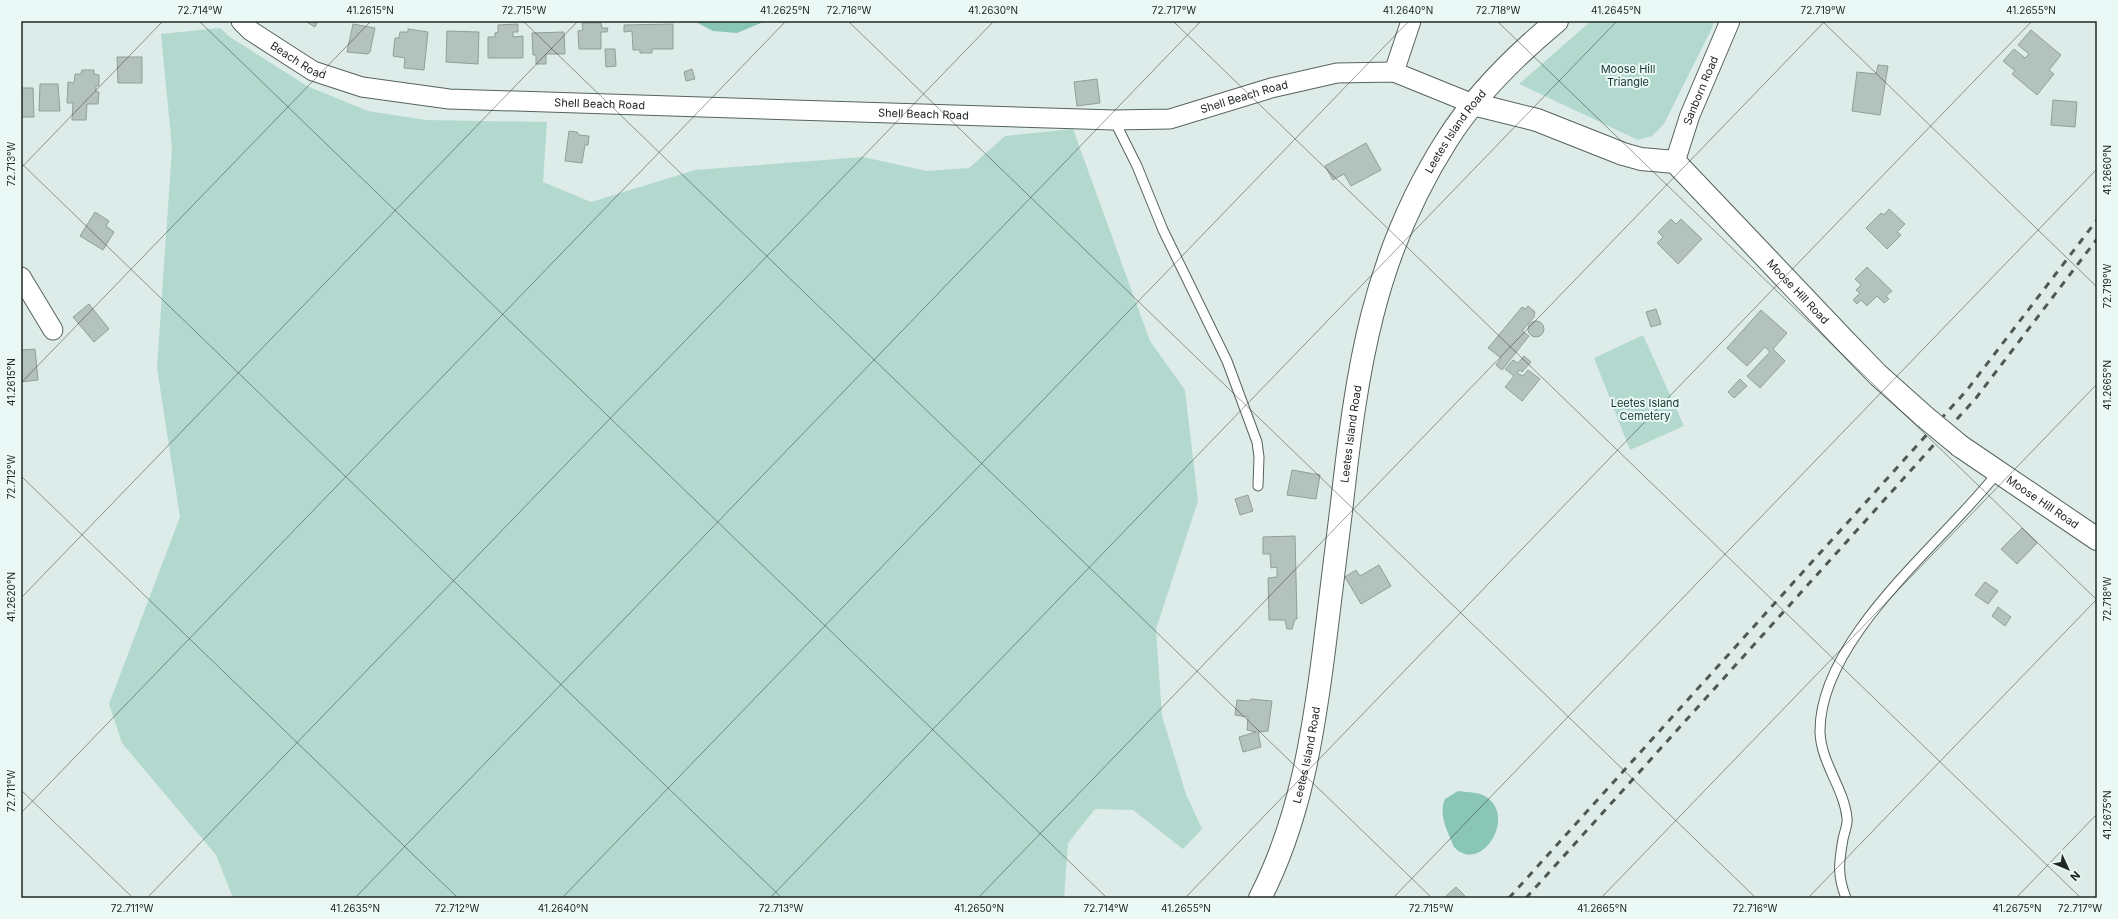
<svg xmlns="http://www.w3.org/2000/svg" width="2118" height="919" font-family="Inter,sans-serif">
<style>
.green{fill:#b3d9cf}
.water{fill:#8ac6b6}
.building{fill:#b4c2be;stroke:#919f9b}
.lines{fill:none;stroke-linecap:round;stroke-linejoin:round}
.lane-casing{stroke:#56635f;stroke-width:11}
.street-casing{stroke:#56635f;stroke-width:21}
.secondary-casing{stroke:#56635f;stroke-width:24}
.lane{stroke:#fff;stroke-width:9}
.street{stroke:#fff;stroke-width:19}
.secondary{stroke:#fff;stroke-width:22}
.rail{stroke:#505856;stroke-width:3;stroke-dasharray:7 7;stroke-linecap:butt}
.secondary-bridge-casing{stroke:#56635f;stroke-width:24;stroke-linecap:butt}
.secondary-bridge{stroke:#fff;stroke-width:22}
.ticks{fill:none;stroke:#212725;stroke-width:1;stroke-opacity:0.45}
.labels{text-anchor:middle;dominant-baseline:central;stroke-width:4;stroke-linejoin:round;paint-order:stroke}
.street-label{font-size:11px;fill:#212725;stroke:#eaf9f5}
.park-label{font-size:11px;fill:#15332c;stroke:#eaf9f5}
.neatline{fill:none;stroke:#212725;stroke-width:1.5}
.ticks-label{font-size:10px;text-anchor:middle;fill:#212725}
</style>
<rect width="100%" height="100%" fill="#ddece8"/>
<g class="green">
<polygon points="1591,21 1714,21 1712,28 1664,124 1652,136 1638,140 1519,84"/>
<polygon points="220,28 230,37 307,86 368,111 426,120 547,122 543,182 591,202 695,170 863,157 927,171 969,168 1005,136 1073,129 1150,341 1185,390 1198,501 1156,629 1162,716 1186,794 1202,829 1183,849 1133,810 1095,809 1068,843 1064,898 233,898 216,855 122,743 109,704 180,517 157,368 172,148 161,34"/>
<polygon points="1643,335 1684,426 1630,450 1594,358"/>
</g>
<g class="water">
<polygon points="694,21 766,21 737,33 713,31"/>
<path d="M1458,791c7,1 18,1 25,4 37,19 -2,81 -29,52 -6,-15 -16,-32 -9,-48z"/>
</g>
<g class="building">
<polygon points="305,21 318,21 315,27"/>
<polygon points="582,23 601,23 602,28 608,28 607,32 601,32 601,49 579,49 578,31 583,30"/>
<polygon points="353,24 375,28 370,52 368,54 347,52"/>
<polygon points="518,24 518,32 513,32 513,37 523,36 523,58 488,58 488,37 495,37 495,33 498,32 498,25"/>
<polygon points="673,24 673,49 652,49 652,53 640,53 640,50 633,50 632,31 624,32 624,25"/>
<polygon points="408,29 428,32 424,70 404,68 405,58 393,56 395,38 399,38 400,32 408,32"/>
<polygon points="2031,30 2061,55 2049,70 2054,74 2037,95 2012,74 2015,71 2003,61 2014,49 2025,58 2029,54 2018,45"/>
<polygon points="447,31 479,32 478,64 446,62"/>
<polygon points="564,32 565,54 546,54 546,64 536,64 536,55 533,55 532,33"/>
<polygon points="605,49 615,49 616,66 606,67"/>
<polygon points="117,57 142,57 142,83 118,83"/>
<polygon points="1878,65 1888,66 1880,115 1852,111 1857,72 1876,74"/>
<polygon points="692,69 695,79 686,81 684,72"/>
<polygon points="82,70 94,70 94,74 99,75 99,86 96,86 96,92 99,92 98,104 87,104 86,120 72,120 73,103 67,103 68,82 74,83 75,74 81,74"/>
<polygon points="1097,79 1100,103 1077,106 1074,82"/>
<polygon points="40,84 58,84 60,111 39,111"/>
<polygon points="21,88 33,88 34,117 21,117"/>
<polygon points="2053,100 2077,102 2075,127 2051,125"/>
<polygon points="569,131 577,132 579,135 589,136 588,145 585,145 582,163 565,161"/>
<polygon points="1366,143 1381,170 1351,186 1344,174 1333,180 1325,166"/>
<polygon points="1889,209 1905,224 1897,232 1901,235 1887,249 1866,228 1881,213 1884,215"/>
<polygon points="95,212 109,221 106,226 114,232 103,250 80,236"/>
<polygon points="1671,219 1676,224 1681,219 1702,239 1678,264 1657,243 1663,237 1658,232"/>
<polygon points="1867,267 1892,291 1886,296 1889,299 1884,303 1877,296 1867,306 1861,300 1857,304 1853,300 1860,293 1856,290 1861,285 1855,279"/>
<polygon points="89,304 109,329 94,342 73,317"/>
<polygon points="1528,306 1535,312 1534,317 1522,331 1529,336 1502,370 1496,365 1501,358 1488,348 1522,307 1525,309"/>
<polygon points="1656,309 1661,324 1651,327 1646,312"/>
<polygon points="1761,310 1787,333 1773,349 1785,361 1760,388 1747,376 1770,352 1765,347 1747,366 1727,348"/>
<circle cx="1536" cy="329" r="8"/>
<polygon points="35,349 38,380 21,382 21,350"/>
<polygon points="1524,356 1531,362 1522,372 1520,370 1517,373 1523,376 1528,370 1540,379 1522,401 1505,387 1514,376 1505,369 1513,360 1518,363"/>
<polygon points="1740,379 1747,386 1734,398 1728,392"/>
<polygon points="1292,470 1320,475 1316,499 1287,495"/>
<polygon points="1248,495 1253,511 1240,515 1235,499"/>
<polygon points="2022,528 2037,543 2017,564 2001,549"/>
<polygon points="1295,536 1297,619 1295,619 1292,629 1287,629 1285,620 1269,620 1268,578 1277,577 1277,567 1271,568 1270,554 1263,554 1263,537"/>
<polygon points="1379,565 1391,586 1361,604 1345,577 1356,570 1360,576"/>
<polygon points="1985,582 1998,591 1988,604 1975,595"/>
<polygon points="1998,607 2011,617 2005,626 1992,616"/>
<polygon points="1251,699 1272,701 1268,731 1258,732 1261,747 1243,752 1239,737 1256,732 1247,730 1248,717 1235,715 1237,700 1249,701"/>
<polygon points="1456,887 1467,898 1444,898"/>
</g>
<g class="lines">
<defs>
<g id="lane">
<polyline points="1114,120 1137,166 1163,230 1227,361 1257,442 1259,457 1258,486"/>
<path d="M1846,898c-9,-23 -7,-36 -3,-59 1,-6 5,-14 4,-21 -3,-30 -26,-55 -27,-86 -1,-94 124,-190 178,-260"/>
</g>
<g id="street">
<path id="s1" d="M241,21l10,10 62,40 49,16 87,12 665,21 56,-1 101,-31 66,-15 57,-1 79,32"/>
<polyline points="1394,72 1411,21"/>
<path id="s2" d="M1675,162l15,-47 40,-94"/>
<polyline points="21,277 53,330"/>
</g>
<g id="secondary">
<path id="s3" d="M1473,104l64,16 86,34 18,5 34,3 171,180 32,33 47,42"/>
<path id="s4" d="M1960,446l137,93"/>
<path id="s5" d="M1260,898c40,-78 53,-162 64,-248 6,-49 12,-98 18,-147 15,-134 31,-247 105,-363 29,-46 69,-85 110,-119"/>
</g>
</defs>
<use href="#lane" class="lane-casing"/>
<use href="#street" class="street-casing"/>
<use href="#secondary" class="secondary-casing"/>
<use href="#lane" class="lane"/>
<use href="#street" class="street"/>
<use href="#secondary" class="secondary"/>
<g class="rail">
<polyline points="1509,898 1967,390 2097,220"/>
<polyline points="1526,898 1976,398 2097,239"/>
</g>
<defs>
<polyline id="secondary-bridge" points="1925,417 1960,446"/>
</defs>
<use href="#secondary-bridge" class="secondary-bridge-casing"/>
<use href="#secondary-bridge" class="secondary-bridge"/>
</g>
<path class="ticks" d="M199,21l908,877M523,21l909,877M848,21l908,877M1173,21l908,877M1497,21l600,579M1822,21l275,266M21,163l761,735M21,168l142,-147M21,383l350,-362M21,476l437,422M21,598l557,-577M21,790l112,108M21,813l765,-792M147,898l847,-877M355,898l846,-877M562,898l847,-877M770,898l847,-877M978,898l847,-877M1185,898l847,-877M1393,898l704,-729M1601,898l496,-514M1808,898l289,-299M2016,898l81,-84"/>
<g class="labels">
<g class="street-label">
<text stroke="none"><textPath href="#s1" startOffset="70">Beach Road</textPath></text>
<text stroke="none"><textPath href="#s2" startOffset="76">Sanborn Road</textPath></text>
<text stroke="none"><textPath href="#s1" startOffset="1026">Shell Beach Road</textPath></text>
<text stroke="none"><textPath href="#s1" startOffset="378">Shell Beach Road</textPath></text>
<text stroke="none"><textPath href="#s1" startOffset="702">Shell Beach Road</textPath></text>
<text stroke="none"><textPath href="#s5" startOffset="799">Leetes Island Road</textPath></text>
<text stroke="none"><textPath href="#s3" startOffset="390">Moose Hill Road</textPath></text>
<text stroke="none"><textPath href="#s5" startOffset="475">Leetes Island Road</textPath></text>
<text stroke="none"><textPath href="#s4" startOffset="100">Moose Hill Road</textPath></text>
<text stroke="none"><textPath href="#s5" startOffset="151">Leetes Island Road</textPath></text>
</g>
<g class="park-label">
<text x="1628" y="69">Moose Hill<tspan x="1628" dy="13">Triangle</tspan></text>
<text x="1645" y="403">Leetes Island<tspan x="1645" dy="13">Cemetery</tspan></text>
</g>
</g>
<rect width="2118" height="919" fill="none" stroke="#eaf9f5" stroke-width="44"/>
<g transform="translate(2068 869) rotate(134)" stroke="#eaf9f5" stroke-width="3" paint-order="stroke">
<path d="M0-3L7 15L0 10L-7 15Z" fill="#212725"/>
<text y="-6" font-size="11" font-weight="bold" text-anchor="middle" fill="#212725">N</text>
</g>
<rect x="22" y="22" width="2074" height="875" class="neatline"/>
<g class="ticks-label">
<text x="200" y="14">72.714°W</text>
<text x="370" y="14">41.2615°N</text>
<text x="524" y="14">72.715°W</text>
<text x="785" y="14">41.2625°N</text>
<text x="849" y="14">72.716°W</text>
<text x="993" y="14">41.2630°N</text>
<text x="1174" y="14">72.717°W</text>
<text x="1408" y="14">41.2640°N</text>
<text x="1498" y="14">72.718°W</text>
<text x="1616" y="14">41.2645°N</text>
<text x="1823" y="14">72.719°W</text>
<text x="2031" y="14">41.2655°N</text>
<text transform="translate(11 164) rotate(-90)" y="4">72.713°W</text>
<text transform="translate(2107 170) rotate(-90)" y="4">41.2660°N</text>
<text transform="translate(2107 286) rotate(-90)" y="4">72.719°W</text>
<text transform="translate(11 382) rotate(-90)" y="4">41.2615°N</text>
<text transform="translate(2107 385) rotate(-90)" y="4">41.2665°N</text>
<text transform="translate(11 477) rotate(-90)" y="4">72.712°W</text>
<text transform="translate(11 597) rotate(-90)" y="4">41.2620°N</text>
<text transform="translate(2107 599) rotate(-90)" y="4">72.718°W</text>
<text transform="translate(11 791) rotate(-90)" y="4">72.711°W</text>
<text transform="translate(2107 815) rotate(-90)" y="4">41.2675°N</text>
<text x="132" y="912">72.711°W</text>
<text x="355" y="912">41.2635°N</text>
<text x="457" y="912">72.712°W</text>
<text x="563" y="912">41.2640°N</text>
<text x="781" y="912">72.713°W</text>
<text x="979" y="912">41.2650°N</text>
<text x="1106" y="912">72.714°W</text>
<text x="1186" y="912">41.2655°N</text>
<text x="1431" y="912">72.715°W</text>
<text x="1602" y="912">41.2665°N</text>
<text x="1755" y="912">72.716°W</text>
<text x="2017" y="912">41.2675°N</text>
<text x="2080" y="912">72.717°W</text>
</g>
</svg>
